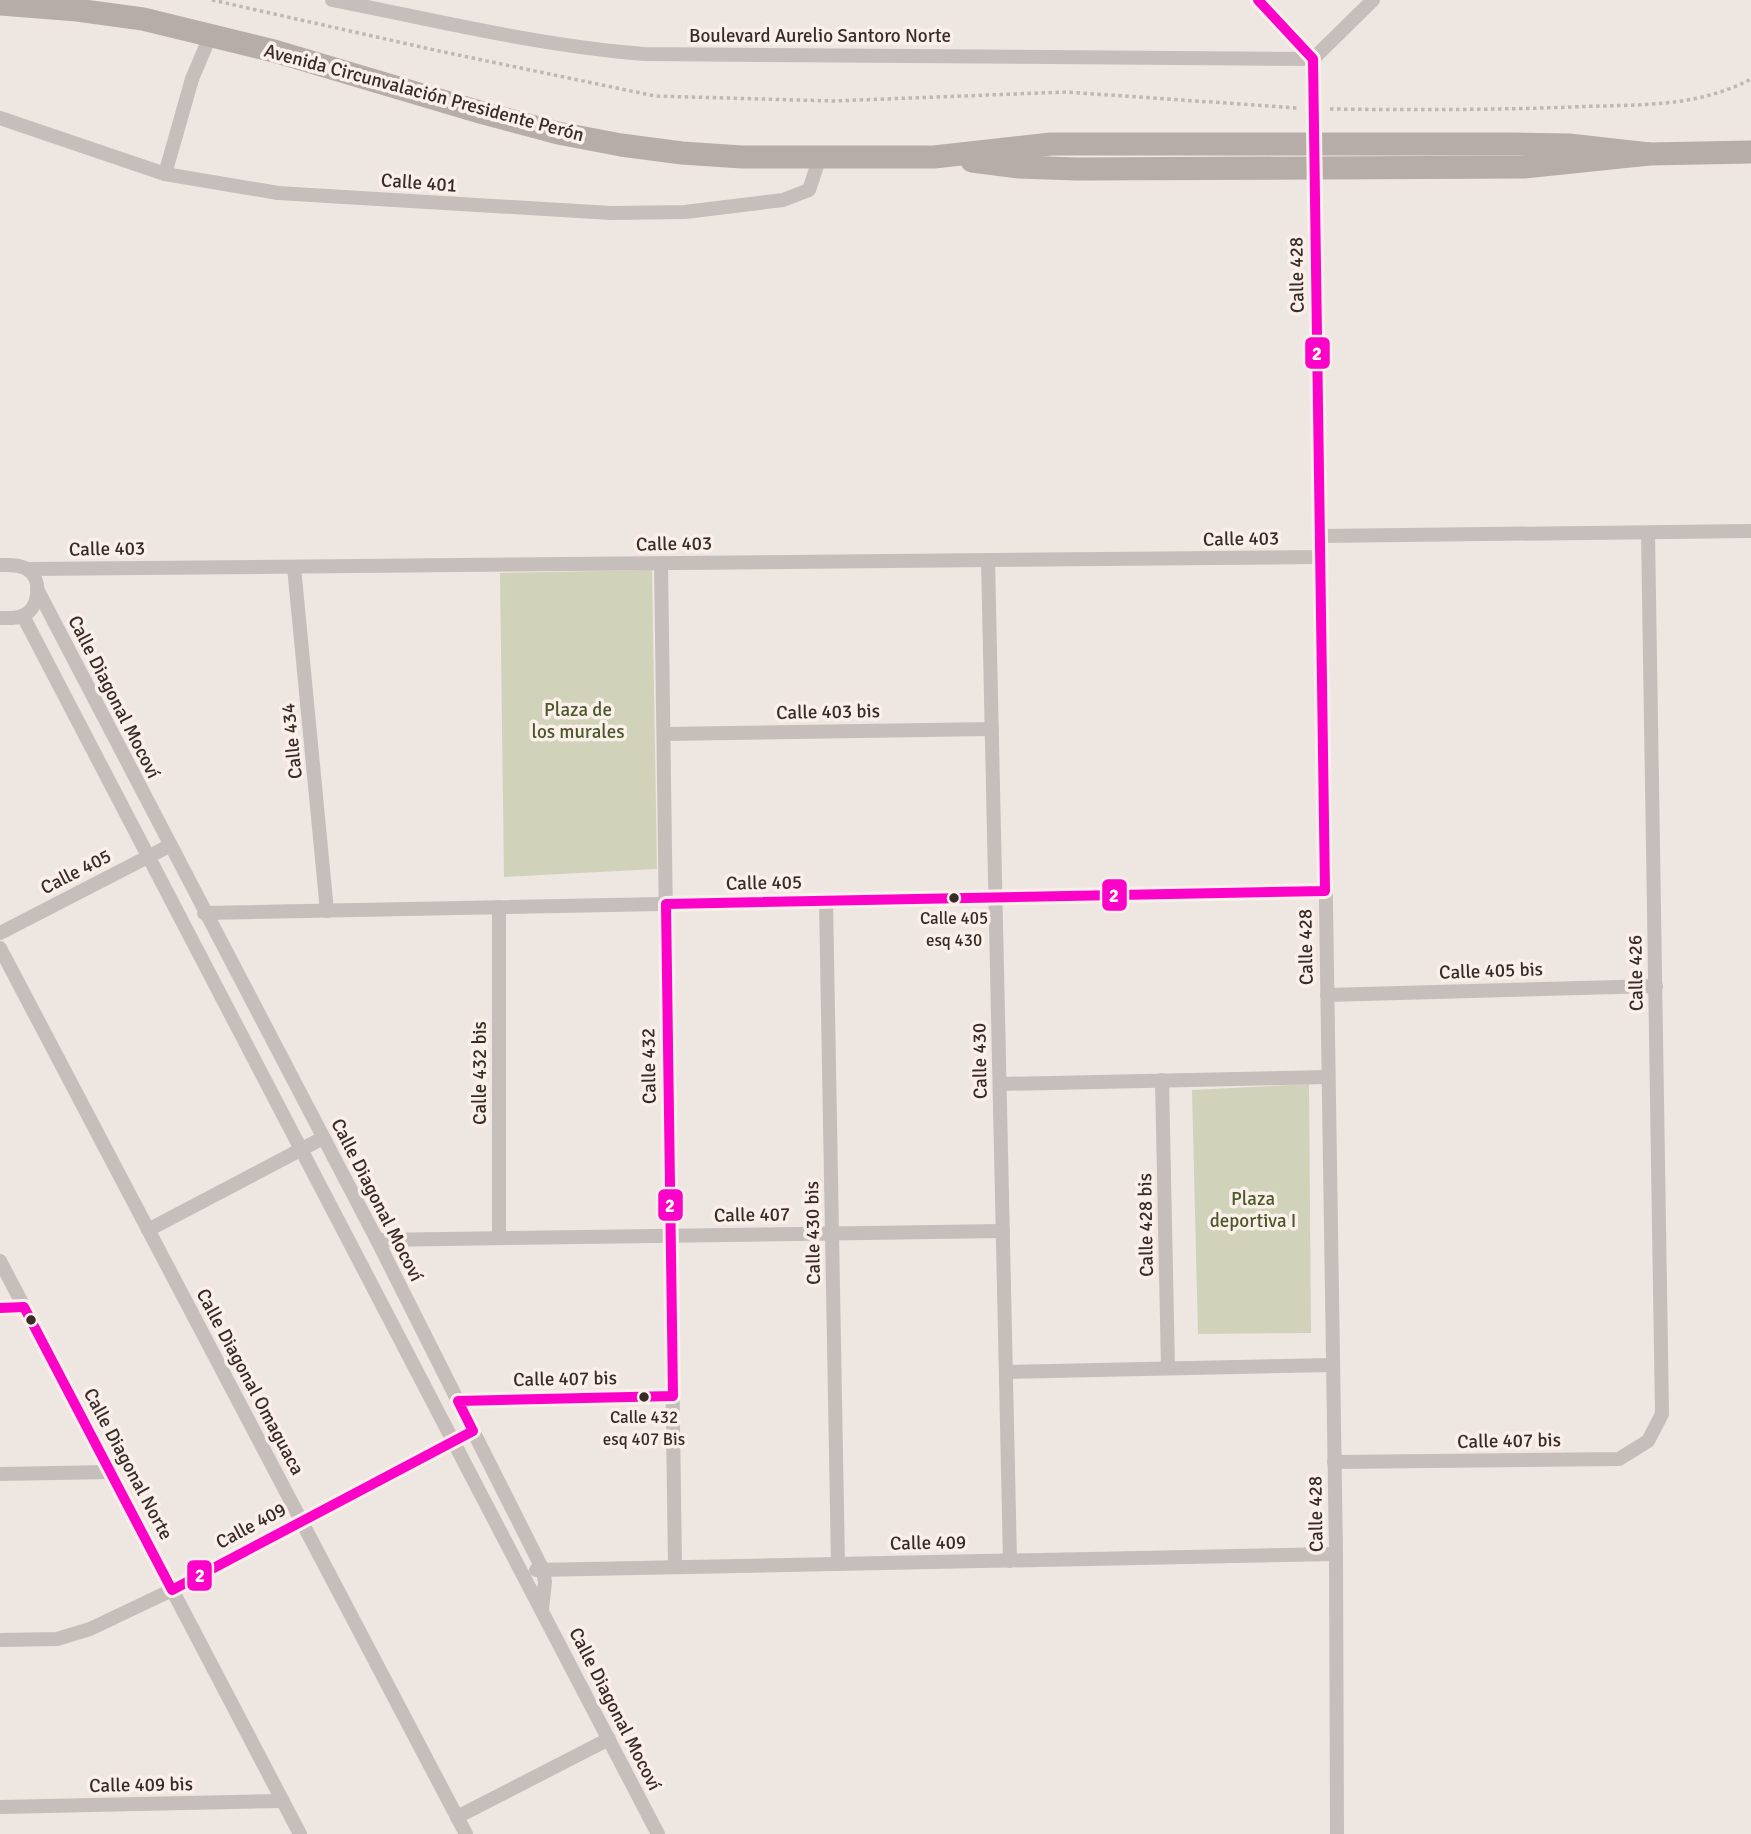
<svg xmlns="http://www.w3.org/2000/svg" width="1751" height="1834" font-family="Signika,sans-serif">
<style>
.green{fill:#d1d2ba}
.lines{fill:none;stroke-linecap:round;stroke-linejoin:round}
.path{stroke:#bfb7b3;stroke-width:3.5;stroke-dasharray:3.5 3.5;stroke-linecap:butt}
.street{stroke:#c6beba;stroke-width:14}
.primary{stroke:#b6ada9;stroke-width:23}
.bus-1-casing{stroke:#faf0e9;stroke-width:16}
.bus-1{stroke:#fc02c8;stroke-width:10}
.bus-dot{fill:#382b28;stroke:#faf0e9;stroke-width:2.5}
.labels{text-anchor:middle;dominant-baseline:central;stroke-width:7;stroke-linejoin:round;paint-order:stroke}
.bus-label{font-size:17px;fill:#382b28;stroke:#faf0e9}
.street-label{font-size:19px;fill:#382b28;stroke:#faf0e9}
.park-label{font-size:19px;fill:#4c572b;stroke:#faf0e9}
.line-badge{stroke:#faf0e9;stroke-width:2.5}
.badge-label{font-size:19px;text-anchor:middle;font-weight:bold;fill:#fff}
</style>
<rect width="100%" height="100%" fill="#eee6e1"/>
<g class="green">
<polygon points="652,570 657,869 504,877 500,573"/>
<polygon points="1309,1084 1311,1333 1198,1334 1192,1090"/>
</g>
<g class="lines">
<g class="path">
<polyline points="212,0 439,51 655,96 833,101 1066,92 1298,108"/>
<path d="M1330,109c81,1 162,1 242,-2 63,-3 122,2 179,-28"/>
</g>
<g class="street">
<path d="M332,0c103,20 207,46 312,54l669,5"/>
<polyline points="1258,0 1313,59"/>
<polyline points="1313,59 1336,1554 1337,1834"/>
<polyline points="1313,59 1373,0"/>
<polyline points="0,118 165,174 278,193 611,213 685,212 783,200 809,190 820,157"/>
<polyline points="165,174 192,79 211,34"/>
<polyline points="1320,536 1751,531"/>
<polyline points="988,560 1010,1561"/>
<polyline points="661,563 675,1567"/>
<path d="M0,565c9,0 19,-1 27,4 16,10 13,40 -5,47 -7,3 -15,2 -22,2"/>
<polyline points="294,567 327,911"/>
<polyline points="28,569 1321,557"/>
<polyline points="37,589 377,1240 543,1570 545,1582 542,1609"/>
<polyline points="23,616 658,1834"/>
<polyline points="664,734 992,729"/>
<polyline points="826,901 838,1564"/>
<polyline points="499,907 499,1238"/>
<polyline points="204,913 1325,891"/>
<polyline points="0,933 169,846"/>
<polyline points="0,948 466,1834"/>
<polyline points="1327,995 1656,986"/>
<polyline points="1162,1080 1168,1368"/>
<polyline points="1000,1084 1328,1077"/>
<polyline points="148,1230 323,1138"/>
<polyline points="377,1240 1003,1231"/>
<polyline points="0,1261 300,1834"/>
<polyline points="0,1308 24,1307"/>
<polyline points="1006,1372 1332,1365"/>
<polyline points="458,1401 673,1396"/>
<polyline points="1334,1462 1619,1459 1648,1441 1662,1414 1648,533"/>
<polyline points="0,1474 110,1472"/>
<polyline points="536,1570 1336,1554"/>
<polyline points="0,1640 57,1639 90,1629 172,1590 461,1437"/>
<polyline points="0,1807 283,1801"/>
<polyline points="457,1817 609,1739"/>
</g>
<g class="primary">
<polyline points="0,4 77,10 143,19 274,51 483,113 558,133 621,145 682,153 742,157 934,157 1051,144 1515,144 1569,145 1649,154"/>
<polyline points="972,161 1019,167 1076,169 1524,167 1649,154 1751,152"/>
</g>
<defs>
<polyline id="bus-1" points="0,1308 24,1307 172,1590 473,1431 458,1401 673,1396 666,904 1325,891 1313,59 1258,0"/>
</defs>
<use href="#bus-1" class="bus-1-casing"/>
<use href="#bus-1" class="bus-1"/>
</g>
<g class="bus-dot">
<circle cx="954" cy="898" r="6"/>
<circle cx="31" cy="1320" r="6"/>
<circle cx="644" cy="1397" r="6"/>
</g>
<g class="labels">
<g class="bus-label">
<text x="954" y="918">Calle 405<tspan x="954" dy="22">esq 430</tspan></text>
<text x="644" y="1417">Calle 432<tspan x="644" dy="22">esq 407 Bis</tspan></text>
</g>
<g class="street-label">
<text x="820" y="36">Boulevard Aurelio Santoro Norte</text>
<text transform="translate(424 93) rotate(15)">Avenida Circunvalación Presidente Perón</text>
<text transform="translate(419 183) rotate(4)">Calle 401</text>
<text transform="translate(1297 275) rotate(-91)">Calle 428</text>
<text transform="translate(1241 539) rotate(-1)">Calle 403</text>
<text transform="translate(674 544) rotate(-1)">Calle 403</text>
<text transform="translate(107 549) rotate(-1)">Calle 403</text>
<text transform="translate(114 697) rotate(63)">Calle Diagonal Mocoví</text>
<text transform="translate(828 712) rotate(-1)">Calle 403 bis</text>
<text transform="translate(292 741) rotate(-96)">Calle 434</text>
<text transform="translate(76 872) rotate(-27)">Calle 405</text>
<text transform="translate(764 883) rotate(-1)">Calle 405</text>
<text transform="translate(1306 947) rotate(-91)">Calle 428</text>
<text transform="translate(1491 971) rotate(-2)">Calle 405 bis</text>
<text transform="translate(1636 973) rotate(-91)">Calle 426</text>
<text transform="translate(980 1061) rotate(-91)">Calle 430</text>
<text transform="translate(649 1066) rotate(-91)">Calle 432</text>
<text transform="translate(480 1073) rotate(-90)">Calle 432 bis</text>
<text transform="translate(377 1200) rotate(63)">Calle Diagonal Mocoví</text>
<text transform="translate(752 1215) rotate(-1)">Calle 407</text>
<text transform="translate(1146 1225) rotate(-91)">Calle 428 bis</text>
<text transform="translate(813 1233) rotate(-91)">Calle 430 bis</text>
<text transform="translate(565 1379) rotate(-1)">Calle 407 bis</text>
<text transform="translate(250 1382) rotate(62)">Calle Diagonal Omaguaca</text>
<text transform="translate(1509 1441) rotate(-1)">Calle 407 bis</text>
<text transform="translate(128 1464) rotate(62)">Calle Diagonal Norte</text>
<text transform="translate(1316 1514) rotate(-91)">Calle 428</text>
<text transform="translate(251 1526) rotate(-28)">Calle 409</text>
<text transform="translate(928 1543) rotate(-1)">Calle 409</text>
<text transform="translate(615 1709) rotate(63)">Calle Diagonal Mocoví</text>
<text transform="translate(141 1785) rotate(-1)">Calle 409 bis</text>
</g>
<g class="park-label">
<text x="578" y="710">Plaza de<tspan x="578" dy="22">los murales</tspan></text>
<text x="1253" y="1199">Plaza<tspan x="1253" dy="22">deportiva I</tspan></text>
</g>
</g>
<g class="line-badge">
<rect x="1304" y="336" width="27" height="34" rx="7" fill="#fc02c8"/>
<rect x="1101" y="878" width="27" height="34" rx="7" fill="#fc02c8"/>
<rect x="657" y="1188" width="27" height="34" rx="7" fill="#fc02c8"/>
<rect x="186" y="1559" width="27" height="33" rx="7" fill="#fc02c8"/>
</g>
<g class="badge-label">
<text x="1317" y="360">2</text>
<text x="1114" y="902">2</text>
<text x="670" y="1212">2</text>
<text x="200" y="1582">2</text>
</g>
</svg>
